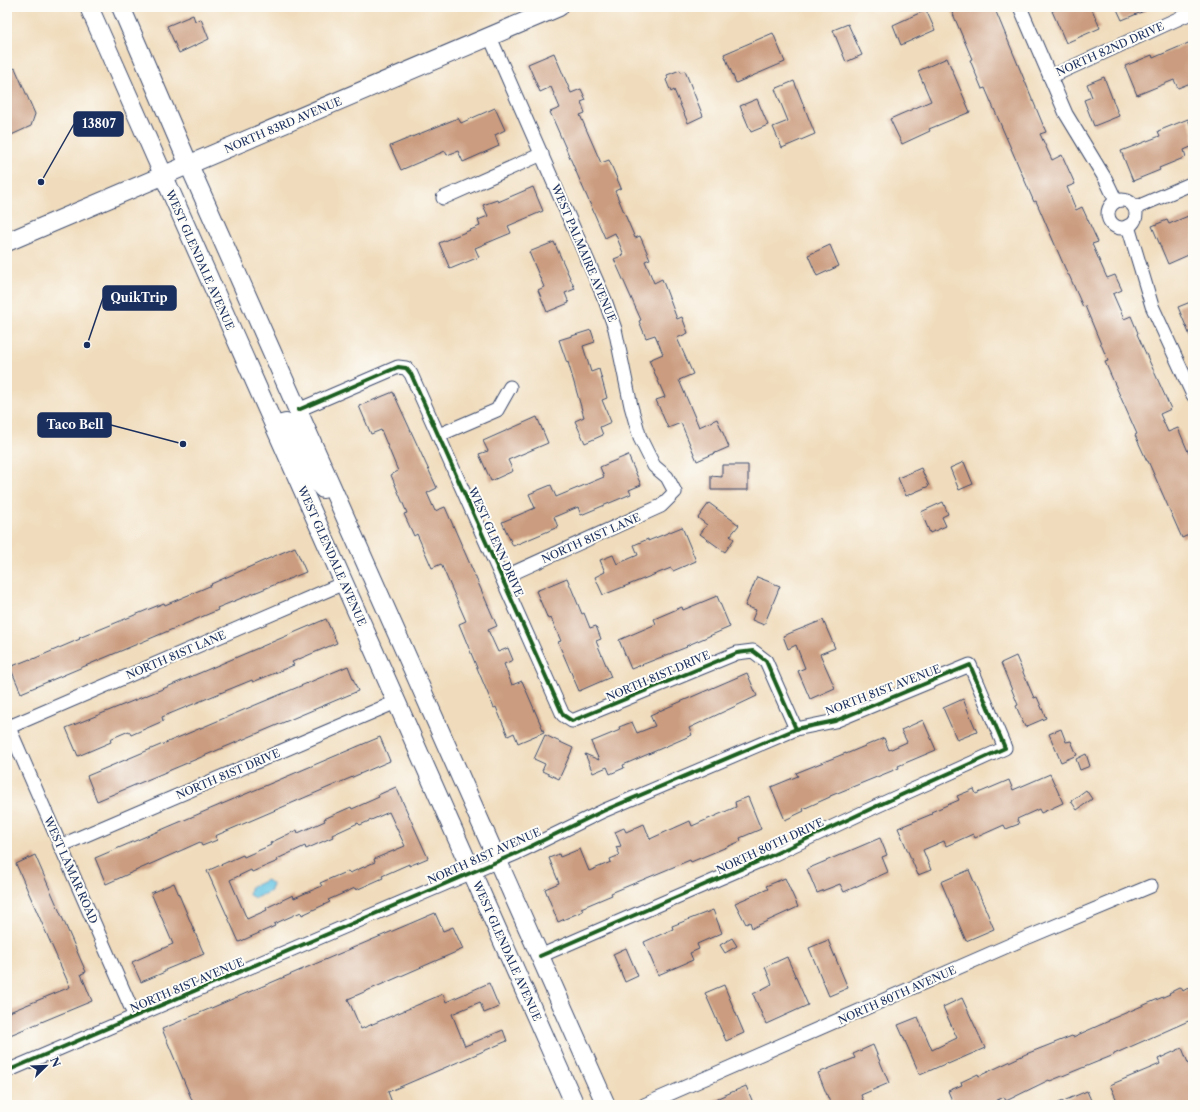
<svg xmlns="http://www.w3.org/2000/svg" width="1200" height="1112" font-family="'Libre Caslon Text',serif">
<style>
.water{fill:#64c4e3;stroke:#407aa0}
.building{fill:#cb9c7f;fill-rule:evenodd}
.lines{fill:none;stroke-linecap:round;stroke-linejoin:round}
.street-casing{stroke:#3b496c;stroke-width:15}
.secondary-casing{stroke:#3b496c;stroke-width:20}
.street{stroke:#fff;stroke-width:13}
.secondary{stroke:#fff;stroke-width:18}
.cycleway-casing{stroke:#fdfcf7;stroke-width:6}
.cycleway{stroke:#1b5e20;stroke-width:4}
.labels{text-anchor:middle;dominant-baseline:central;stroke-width:4;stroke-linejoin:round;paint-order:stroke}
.street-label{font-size:11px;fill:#1b2f5e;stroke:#fdfcf7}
.leader{fill:none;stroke:#1b2f5e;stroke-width:1.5}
.callout-dot{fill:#1b2f5e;stroke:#fdfcf7;stroke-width:1.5}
.callout{fill:#1b2f5e;stroke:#1b2f5e;stroke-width:1.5}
.callout-label{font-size:12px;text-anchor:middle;font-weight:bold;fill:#fff}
</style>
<rect width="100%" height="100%" fill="#fdfcf7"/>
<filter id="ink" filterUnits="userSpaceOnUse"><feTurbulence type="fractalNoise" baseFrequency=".025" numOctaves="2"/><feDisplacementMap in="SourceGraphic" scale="8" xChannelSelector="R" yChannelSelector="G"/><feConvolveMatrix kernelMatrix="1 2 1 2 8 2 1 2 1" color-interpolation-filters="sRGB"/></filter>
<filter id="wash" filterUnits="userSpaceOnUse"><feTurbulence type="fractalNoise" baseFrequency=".012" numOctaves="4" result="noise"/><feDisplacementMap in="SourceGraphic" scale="16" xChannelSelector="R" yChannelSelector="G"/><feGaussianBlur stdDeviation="0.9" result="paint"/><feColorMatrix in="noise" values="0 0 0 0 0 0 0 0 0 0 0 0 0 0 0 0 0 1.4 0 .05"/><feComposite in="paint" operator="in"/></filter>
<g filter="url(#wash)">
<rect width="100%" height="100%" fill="#f0dcbc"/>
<polygon class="water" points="267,880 272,884 271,891 255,898 249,895 250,888"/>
<g id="blocks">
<g class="building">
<polygon points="950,7 994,7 1046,132 1040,134 1052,160 1062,155 1075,184 1067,187 1076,210 1082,207 1098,242 1092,244 1107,278 1115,275 1122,290 1113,294 1124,319 1131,316 1138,333 1137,334 1171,409 1160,414 1168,432 1178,428 1189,454 1193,452 1193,533 1182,538 1148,461 1147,461 1135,435 1137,434 1105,362 1108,361 1085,306 1083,307 1069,275 1068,275 1036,201 1034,202 985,88 982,89 970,60 972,59"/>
<polygon points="1061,7 1091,7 1100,28 1066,43 1052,11"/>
<polygon points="1116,7 1154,7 1122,20"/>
<polygon points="926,10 935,30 901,45 893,25"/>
<polygon points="193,15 195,21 201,19 209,39 179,53 167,26"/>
<polygon points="848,24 862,55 846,62 833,30"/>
<polygon points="773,33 785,62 736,83 724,54"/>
<polygon points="1193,41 1193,82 1178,88 1174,80 1137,95 1125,66 1152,55 1153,58"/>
<polygon points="554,53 571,93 581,89 586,100 581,102 585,113 580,115 601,163 609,160 621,188 615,191 635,238 640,236 650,259 645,261 654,283 662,279 677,319 682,317 688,333 677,338 693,374 679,380 699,427 717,419 729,447 697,461 681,423 668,428 656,400 665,397 649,360 663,354 655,335 646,338 639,321 641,320 614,259 624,255 615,233 605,238 550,112 560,108 551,87 540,92 528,64"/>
<polygon points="947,58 970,112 929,129 930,131 902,144 890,119 931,101 918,71"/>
<polygon points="15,68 35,114 31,126 7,137 7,72"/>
<polygon points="680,70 681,72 685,71 703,116 688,123 674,90 671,92 666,80 668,78 667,75"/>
<polygon points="1104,77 1119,116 1094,126 1084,100 1092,97 1087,84"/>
<polygon points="794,81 815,134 782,148 773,127 788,121 775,89"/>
<polygon points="757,99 768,125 751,132 740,106"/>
<polygon points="495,108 505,130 495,135 499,146 463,162 458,151 447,155 445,151 401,170 390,146 458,118 461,123"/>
<polygon points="1188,119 1193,132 1193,146 1184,150 1186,157 1159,168 1160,170 1133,181 1121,151 1160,136 1158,131"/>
<polygon points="533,187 543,211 508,226 511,233 475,248 479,257 450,269 439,243 480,226 478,220 488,216 483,205 497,200 498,202"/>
<polygon points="1193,214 1193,253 1168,264 1152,226 1167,220 1169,224"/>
<polygon points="554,242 575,289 565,293 569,303 547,312 538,290 544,287 529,252"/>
<polygon points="830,245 839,266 817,276 808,255"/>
<polygon points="1193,301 1193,343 1178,307"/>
<polygon points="591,330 595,342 583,346 591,372 599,369 607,398 602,400 611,422 600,427 603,435 585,443 575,421 584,417 568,362 567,363 559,340"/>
<polygon points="393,392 437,488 427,493 435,511 445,507 497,626 488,630 498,652 508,648 513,660 504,664 512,685 522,681 544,732 518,743 514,733 508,736 496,707 494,708 480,675 459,624 466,621 441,564 432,568 417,534 414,536 404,514 407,513 391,475 398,471 381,430 371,434 359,406"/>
<polygon points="537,417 548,443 508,460 513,471 491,481 479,454 488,451 483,441"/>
<polygon points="628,455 641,485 629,490 631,494 581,515 578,507 554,517 558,527 513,546 502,522 535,508 529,494 551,485 556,497 604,477 600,467"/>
<polygon points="964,462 973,484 959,490 950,468"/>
<polygon points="722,465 748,465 748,490 711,490 711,476 722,477"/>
<polygon points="921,468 929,486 906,496 898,478"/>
<polygon points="943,502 948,514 942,517 946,526 930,533 921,512"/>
<polygon points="709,503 739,525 730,536 734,539 725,552 700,534 707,525 698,518"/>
<polygon points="682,527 696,561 673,571 671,568 603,595 595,577 605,572 600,560 613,555 617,564 638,555 634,545 648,539 648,541"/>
<polygon points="295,547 306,572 217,608 218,610 21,693 10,667 30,659 31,660 80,639 79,638 164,603 165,605 212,585 211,584"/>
<polygon points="757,577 780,586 764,625 752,620 756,610 745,606"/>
<polygon points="567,578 582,614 584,613 590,628 596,626 601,639 596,641 611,677 579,691 558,642 561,641 551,618 548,619 536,591"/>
<polygon points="717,596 730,627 686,646 687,647 631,669 619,640 656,624 654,619 682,607 683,610"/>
<polygon points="326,619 337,643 292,662 294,665 253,682 252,680 208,698 162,717 163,721 131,735 129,731 110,739 111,742 78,756 66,728 160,690"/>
<polygon points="823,620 835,648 820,654 835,688 810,699 798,671 805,668 796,645 788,649 783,636"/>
<polygon points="1016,656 1034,698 1037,697 1046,718 1025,727 1016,706 1018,705 1001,663"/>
<polygon points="348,666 358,691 97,801 87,776"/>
<polygon points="747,673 757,696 689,728 692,735 623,765 624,768 610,774 607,767 593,773 585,754 599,760 591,742 620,730 619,727 632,722 637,733 655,726 650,715"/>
<polygon points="963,699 977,732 957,740 943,708"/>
<polygon points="923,720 936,750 898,766 899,768 830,796 830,797 803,809 804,811 785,820 771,787 798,776 796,773 846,753 846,754 884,738 889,750 907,742 901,730"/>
<polygon points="1061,729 1066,742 1071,741 1077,755 1061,762 1049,734"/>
<polygon points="545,735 573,748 559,779 542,771 545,764 534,759"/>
<polygon points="380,737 390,761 215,836 217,840 202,846 200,842 106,884 95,858"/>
<polygon points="1086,754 1090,766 1080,770 1076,759"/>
<polygon points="1050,774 1063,803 1041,813 1039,809 1017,819 1019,824 1006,829 1004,825 975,838 973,834 946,846 944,841 923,850 931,870 918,875 898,828 932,814 931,812 959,800 957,796 974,789 976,794 1009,780 1013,790"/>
<path d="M396,787l32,71 -19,8v-2l-27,12 1,2 -27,12 -1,-2 -27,12 2,2 -28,13 -1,-3 -27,12 1,2 -36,16 -32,-71 36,-16 1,2 27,-12 -1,-2 27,-13 1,3 27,-12 -1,-2 27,-12 1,2 27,-12 -1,-2zM389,812l16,34 -31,13 1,3 -25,11 -2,-2 -28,12 2,3 -28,12 -1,-3 -27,13 1,2 -20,9 -17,-39 21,-10 1,2 26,-11 -1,-2 28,-13 1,3 27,-12 -1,-2 26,-12 2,2z"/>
<polygon points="1086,790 1092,799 1077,810 1071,801"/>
<polygon points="748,797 761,829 740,838 741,841 691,862 690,860 611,893 612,895 581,908 583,911 558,922 545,889 559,883 549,858 559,854 560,857 580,849 589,871 611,862 610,859 620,855 616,847 621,846 615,832 624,828 626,832 644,824 650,839 690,821 692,826 736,807 735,802"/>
<polygon points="880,838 887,855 882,857 888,872 844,892 840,884 817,893 807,869"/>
<polygon points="35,855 86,972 81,974 92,1001 10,1035 7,1027 7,1013 70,987 16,864"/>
<polygon points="969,870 994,929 966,941 941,882"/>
<polygon points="785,878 798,907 752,928 750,922 746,924 735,903 768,889 766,886"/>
<polygon points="174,883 204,954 165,970 165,972 141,982 132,962 173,944 151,893"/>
<polygon points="713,910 722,933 697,944 699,949 690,953 693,960 658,975 644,942 673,929 672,926"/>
<polygon points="435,913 443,931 453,927 463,949 348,999 361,1029 443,994 446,1002 489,983 499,1007 484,1013 480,1002 452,1014 465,1046 503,1030 507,1041 388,1092 393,1105 194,1105 162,1029"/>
<polygon points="732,938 737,946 725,953 720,945"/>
<polygon points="828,940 848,988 829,996 809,948"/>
<polygon points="626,948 638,976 625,982 613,954"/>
<polygon points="787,957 808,1005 766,1024 753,994 772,984 765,967"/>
<polygon points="724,985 744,1033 726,1041 705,993"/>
<polygon points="1181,987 1183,991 1188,988 1193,999 1193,1019 1114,1054 1114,1055 1050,1081 1049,1080 1006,1101 1004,1097 987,1105 954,1105 948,1091 962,1085 961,1082 978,1074 979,1076 1026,1054 1072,1036 1073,1037 1109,1021 1109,1020 1170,994 1169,993"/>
<polygon points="962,998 985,1048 948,1064 947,1063 920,1075 898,1025 918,1017 932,1050 957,1038 943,1007"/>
<polygon points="873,1045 889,1083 861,1095 865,1105 831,1105 818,1073 855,1058 853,1054"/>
<polygon points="1182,1048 1193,1075 1193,1105 1119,1105 1110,1085 1160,1064 1158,1059"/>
<polygon points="746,1086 754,1105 702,1105 732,1092"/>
<polygon points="1087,1091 1093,1105 1054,1105"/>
</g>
</g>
</g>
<g filter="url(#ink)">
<use href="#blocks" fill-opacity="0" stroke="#3b496c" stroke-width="1"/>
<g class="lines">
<defs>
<g id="street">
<polyline points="1020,7 1066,114 1106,180 1116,201"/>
<polyline points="490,37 605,300 615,329 631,406 640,438 654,466 667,477 675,492 661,506 502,578"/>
<polyline points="1050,77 1193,12"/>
<polyline points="443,198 542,154"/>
<circle cx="1122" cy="214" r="14"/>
<polyline points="1135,208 1193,183"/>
<polyline points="1128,226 1152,306 1193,395"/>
<polyline points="298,410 398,367 406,368 411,374 563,715 572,721 737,653 753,651 766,661 796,729"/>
<polyline points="439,435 497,410 510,387"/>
<polyline points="7,723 135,1017"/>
<polyline points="9,727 344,583"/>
<polyline points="60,846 396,702"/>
<polyline points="7,1071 517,853 603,811 796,729 835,721 970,665 1005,748 877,806 764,859 540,956"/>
<polyline points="644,1105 1019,941 1151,886"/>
</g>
<g id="secondary">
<polyline points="89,7 575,1105"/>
<polyline points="121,7 189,165 606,1105"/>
<polyline points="7,242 559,7"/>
<polyline points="274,426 286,423 290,425 317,482 323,489"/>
</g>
</defs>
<use href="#street" class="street-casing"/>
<use href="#secondary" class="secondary-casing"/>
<use href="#street" class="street"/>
<use href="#secondary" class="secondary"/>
<defs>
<g id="cycleway">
<polyline points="298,410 398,367 406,368 411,374 563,715 572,721 737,653 753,651 766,661 796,729"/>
<polyline points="7,1071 517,853 603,811 796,729 835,721 970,665 1005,748 877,806 764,859 540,956"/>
</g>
</defs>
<use href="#cycleway" class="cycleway-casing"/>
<use href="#cycleway" class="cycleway"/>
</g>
</g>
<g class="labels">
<g class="street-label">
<text transform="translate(1110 49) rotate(-24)">NORTH 82ND DRIVE</text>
<text transform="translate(283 125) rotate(-23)">NORTH 83RD AVENUE</text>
<text transform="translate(584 253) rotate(67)">WEST PALMAIRE AVENUE</text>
<text transform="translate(200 260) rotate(66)">WEST GLENDALE AVENUE</text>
<text transform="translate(591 538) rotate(-24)">NORTH 81ST LANE</text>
<text transform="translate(496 542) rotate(66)">WEST GLENN DRIVE</text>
<text transform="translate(332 556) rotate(66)">WEST GLENDALE AVENUE</text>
<text transform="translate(176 655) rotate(-23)">NORTH 81ST LANE</text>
<text transform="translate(658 676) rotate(-23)">NORTH 81ST DRIVE</text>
<text transform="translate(883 690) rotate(-21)">NORTH 81ST AVENUE</text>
<text transform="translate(228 774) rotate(-23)">NORTH 81ST DRIVE</text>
<text transform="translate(770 846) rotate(-25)">NORTH 80TH DRIVE</text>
<text transform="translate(484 856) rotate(-24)">NORTH 81ST AVENUE</text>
<text transform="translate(71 870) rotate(66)">WEST LAMAR ROAD</text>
<text transform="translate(507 951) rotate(66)">WEST GLENDALE AVENUE</text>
<text transform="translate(187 985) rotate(-23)">NORTH 81ST AVENUE</text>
<text transform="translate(897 995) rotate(-24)">NORTH 80TH AVENUE</text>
</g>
</g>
<path class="leader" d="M41 182L74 124M87 345L103 298M183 444L111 425"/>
<g class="callout-dot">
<circle cx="41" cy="182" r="4"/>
<circle cx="87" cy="345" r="4"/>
<circle cx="183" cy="444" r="4"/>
</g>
<g class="callout">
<rect x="74" y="112" width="49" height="24" rx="4"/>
<rect x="103" y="286" width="73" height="24" rx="4"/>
<rect x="38" y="413" width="73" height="24" rx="4"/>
</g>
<g class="callout-label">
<text x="99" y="128">13807</text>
<text x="139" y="302">QuikTrip</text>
<text x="75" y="429">Taco Bell</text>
</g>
<rect width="1200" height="1112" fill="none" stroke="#fdfcf7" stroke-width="24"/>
<g transform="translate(46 1066) rotate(67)" stroke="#fdfcf7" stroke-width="3" paint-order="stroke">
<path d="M0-3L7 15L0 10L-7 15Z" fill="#1b2f5e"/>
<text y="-6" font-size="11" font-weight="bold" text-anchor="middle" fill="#1b2f5e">N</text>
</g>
</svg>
